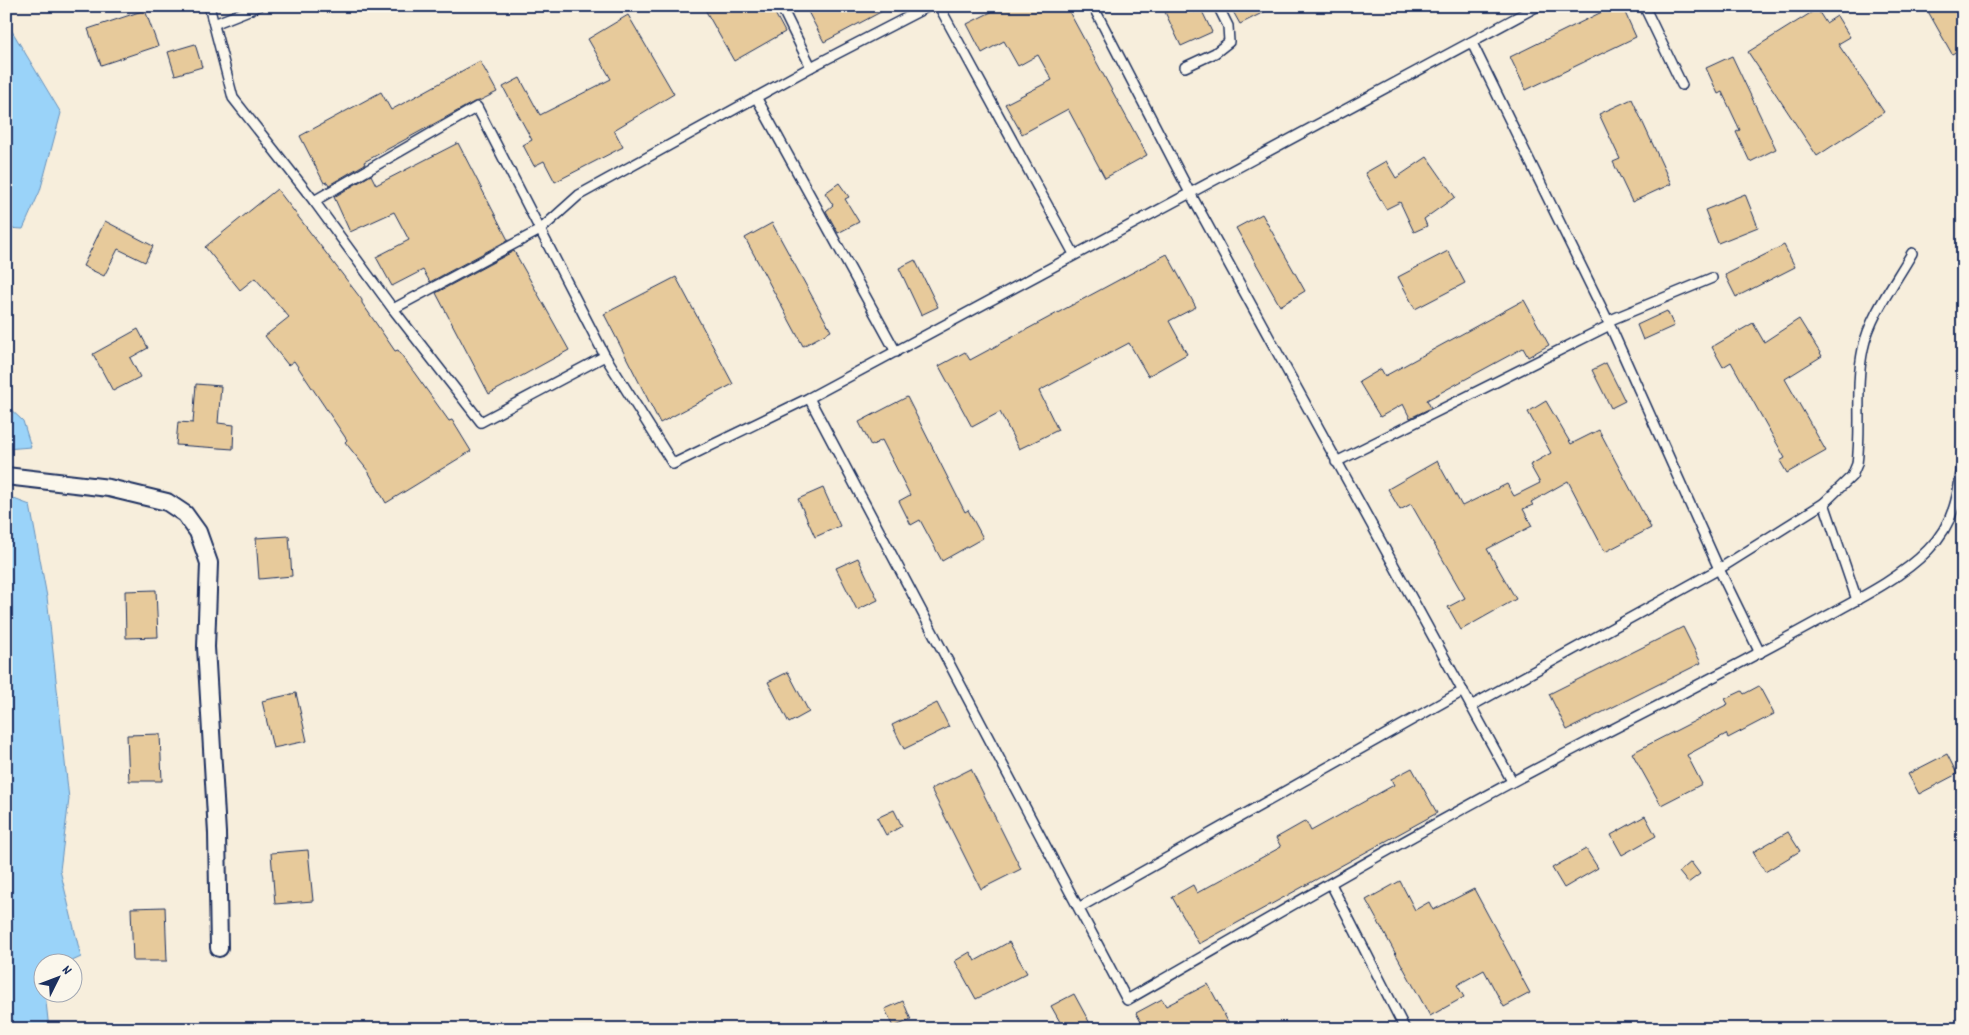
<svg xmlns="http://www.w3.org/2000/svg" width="1969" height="1035" font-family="Dekko,sans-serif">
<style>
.water{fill:#9ad3f9;stroke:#6791bb}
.building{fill:#e7ca9b;stroke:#1b2f5e}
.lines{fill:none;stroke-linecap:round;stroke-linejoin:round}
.lane-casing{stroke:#1b2f5e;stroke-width:12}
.street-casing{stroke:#1b2f5e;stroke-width:20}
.lane{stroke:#fbf7ec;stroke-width:9}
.street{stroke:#fbf7ec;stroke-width:16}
</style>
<rect width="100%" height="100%" fill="#f7eedc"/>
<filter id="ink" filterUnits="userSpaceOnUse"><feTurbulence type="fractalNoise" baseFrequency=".02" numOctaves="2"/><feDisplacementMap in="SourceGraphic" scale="10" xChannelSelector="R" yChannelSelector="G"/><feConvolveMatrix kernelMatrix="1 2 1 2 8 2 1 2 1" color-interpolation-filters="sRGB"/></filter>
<g filter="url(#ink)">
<g class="water">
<polygon points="6,21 61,113 40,191 23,229 6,228"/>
<polygon points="6,405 23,421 31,447 6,449"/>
<polygon points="6,496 30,505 47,597 69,799 60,870 81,957 70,962 42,962 42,992 45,993 49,1029 6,1029"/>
</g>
<g class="building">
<polygon points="703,6 771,6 785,32 734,61"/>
<polygon points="805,6 892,6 824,42"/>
<polygon points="1003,6 1066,6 1147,155 1105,178 1068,109 1022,134 1005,104 1052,80 1038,55 1018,66 1004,41 982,53 967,24"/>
<polygon points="1178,6 1192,6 1194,12 1201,9 1212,32 1181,46 1165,12"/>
<polygon points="1230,6 1276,6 1240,24"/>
<polygon points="1614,6 1622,6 1636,37 1526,90 1510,57"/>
<polygon points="1925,6 1963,6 1963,48 1952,54"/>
<polygon points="1817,9 1826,23 1837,16 1850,37 1838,44 1884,112 1817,156 1748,52"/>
<polygon points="145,10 158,46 101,65 88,29"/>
<polygon points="628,15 674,94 614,130 623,147 555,182 544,161 534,166 523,145 532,140 503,87 520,78 540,115 611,79 588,39"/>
<polygon points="195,44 202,67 175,75 168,52"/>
<polygon points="1732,56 1776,149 1750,162 1736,132 1740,130 1722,92 1718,94 1706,68"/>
<polygon points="480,61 497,92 479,101 474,102 364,162 365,164 329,185 327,182 324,183 300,136 381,92 391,110"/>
<polygon points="1632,99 1671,184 1632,202 1613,162 1620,159 1599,114"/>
<polygon points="458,143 508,240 430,282 423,270 392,286 376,257 409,240 394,212 350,232 334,197 371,175 376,185"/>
<polygon points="1427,157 1455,197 1424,219 1427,226 1414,232 1400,202 1386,209 1365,173 1386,161 1396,178"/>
<polygon points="839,183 849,197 845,199 859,222 838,233 826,211 833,205 825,193"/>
<polygon points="277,189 362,300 362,303 395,351 398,350 449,421 452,420 471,451 386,503 368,471 345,442 347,440 294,361 288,365 265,336 289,317 255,278 240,290 205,247"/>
<polygon points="1745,194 1758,227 1718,243 1705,210"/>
<polygon points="1262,214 1305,291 1280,306 1236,228"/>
<polygon points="105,221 153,246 145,262 118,249 104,276 83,266"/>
<polygon points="772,223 831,331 803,346 745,238"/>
<polygon points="1784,245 1795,267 1736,297 1725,275"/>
<polygon points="514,251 569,350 489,394 436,293"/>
<polygon points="1448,251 1465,283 1415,309 1398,277"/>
<polygon points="1167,254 1196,307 1169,321 1187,354 1148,376 1129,343 1039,391 1058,430 1019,449 1000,412 972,427 939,366 965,352 970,360"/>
<polygon points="915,260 938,307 921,315 899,268"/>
<polygon points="676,277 733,384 660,423 604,314"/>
<polygon points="1524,300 1549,345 1528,357 1523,348 1427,400 1431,408 1410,418 1403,404 1380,417 1359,382 1381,369 1385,376"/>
<polygon points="1667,311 1674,326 1643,340 1637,325"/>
<polygon points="1799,319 1822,356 1785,379 1826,451 1787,473 1780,461 1785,458 1731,362 1723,367 1712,347 1753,323 1764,342"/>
<polygon points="138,329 148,348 130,358 140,377 113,391 93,354"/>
<polygon points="1606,363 1625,401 1611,408 1592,370"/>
<polygon points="196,384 221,386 218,423 234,425 233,449 176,445 178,422 193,423"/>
<polygon points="907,397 965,512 968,510 983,538 942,561 920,520 911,525 899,501 910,495 882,440 871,446 859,422"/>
<polygon points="1546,401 1571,444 1599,430 1651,528 1605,552 1568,481 1531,502 1533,505 1523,509 1532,526 1487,549 1516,599 1461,630 1448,607 1465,598 1411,504 1400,510 1388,489 1437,461 1462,506 1507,484 1514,496 1540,483 1530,465 1551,453 1528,412"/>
<polygon points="823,488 840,526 815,537 798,499"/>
<polygon points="289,536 292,576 259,579 256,538"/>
<polygon points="858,558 878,600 857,610 836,568"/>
<polygon points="156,590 158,637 126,638 125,591"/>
<polygon points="1683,627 1701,663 1567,730 1549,694"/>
<polygon points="788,672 809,712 789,723 768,682"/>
<polygon points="1759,686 1774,714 1728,738 1726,734 1687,755 1702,784 1661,805 1632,753 1728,704 1725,699 1742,691 1744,694"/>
<polygon points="296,693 307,741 273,748 262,701"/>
<polygon points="937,703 949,727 904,749 892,725"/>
<polygon points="160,734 162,781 129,781 127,735"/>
<polygon points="1947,754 1957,774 1919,794 1908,774"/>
<polygon points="1412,768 1437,813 1199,944 1172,897 1193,885 1197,893 1281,847 1276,838 1306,821 1311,831 1394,785 1391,779"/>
<polygon points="971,769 1021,869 981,889 931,789"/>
<polygon points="894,810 902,826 886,835 877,818"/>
<polygon points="1645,816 1656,836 1622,855 1611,835"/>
<polygon points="1788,832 1800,851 1765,872 1753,852"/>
<polygon points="1586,849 1598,868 1564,888 1552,868"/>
<polygon points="308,850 313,901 275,904 271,853"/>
<polygon points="1691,862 1700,874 1688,883 1679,872"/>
<polygon points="1400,881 1415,910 1429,902 1433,910 1474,889 1530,993 1504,1007 1484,970 1457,985 1464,997 1430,1016 1366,900"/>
<polygon points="165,907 167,961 133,961 131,908"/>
<polygon points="1009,942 1027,973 976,999 955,961 970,952 975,961"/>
<polygon points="1208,984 1232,1029 1145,1029 1136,1013 1162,999 1166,1006"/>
<polygon points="1074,994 1093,1029 1064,1029 1051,1006"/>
<polygon points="903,1001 911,1020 893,1027 885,1009"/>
</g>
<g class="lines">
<defs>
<g id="lane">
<polyline points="209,6 233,98 314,201 393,309 481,422 605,356"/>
<polyline points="781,6 811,67"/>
<polyline points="939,6 1074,254"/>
<polyline points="1093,6 1190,193 1512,781"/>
<polyline points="1644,6 1682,85"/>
<polyline points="214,24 259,6"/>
<polyline points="1472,43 1608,321 1719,569 1760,653"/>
<polyline points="1185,67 1215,53 1229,42 1228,26 1218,6"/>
<polyline points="756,97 896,352"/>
<polyline points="314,201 477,107 605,356 673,464 809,398 1538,6"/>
<polyline points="393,309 540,230 579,195 811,67 929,6"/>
<polyline points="1608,321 1712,278"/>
<path d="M809,398l318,602c151,-86 302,-176 457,-256 78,-40 156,-80 232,-122 36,-20 83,-42 112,-72 27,-27 31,-57 35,-93"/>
<polyline points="1336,462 1610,325"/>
<polyline points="1824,503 1857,600"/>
<path d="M1471,706l248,-137 105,-66 28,-27 5,-12c5,-38 -2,-78 6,-115 7,-34 32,-66 49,-96"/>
<polyline points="1331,884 1405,1029"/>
<polyline points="1080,907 1463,691"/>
</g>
<polyline id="street" points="6,476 109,488 167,502 185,514 198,532 209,563 206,647 217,833 219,948"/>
</defs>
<use href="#lane" class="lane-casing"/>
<use href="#street" class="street-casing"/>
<use href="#lane" class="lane"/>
<use href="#street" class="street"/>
</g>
</g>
<rect width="1969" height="1035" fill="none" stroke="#fbf7ec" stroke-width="25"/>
<rect x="12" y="12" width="1944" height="1010" fill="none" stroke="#1b2f5e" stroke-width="2" filter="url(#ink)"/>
<g transform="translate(58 978) rotate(48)"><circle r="24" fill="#fbf7ec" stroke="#a1a7b3"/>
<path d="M0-4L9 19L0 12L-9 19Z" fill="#1b2f5e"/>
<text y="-8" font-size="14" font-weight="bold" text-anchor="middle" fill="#1b2f5e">N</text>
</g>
</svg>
